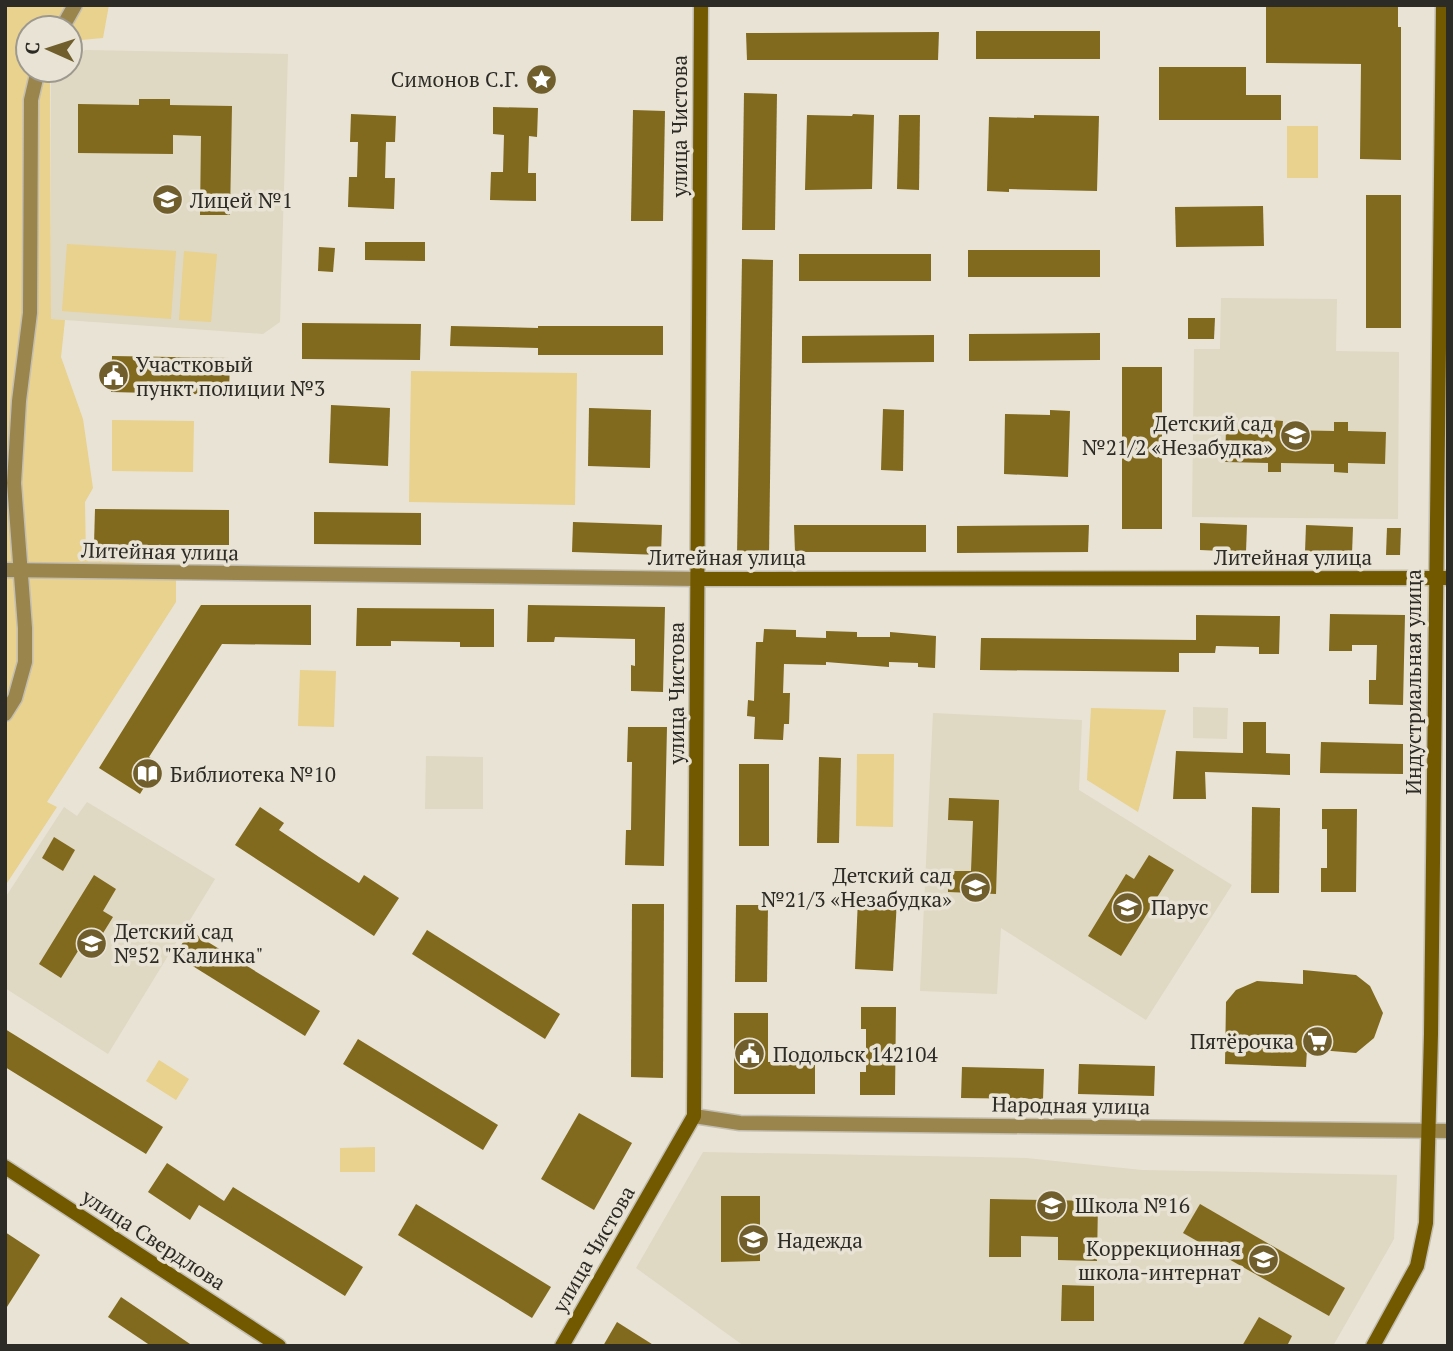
<svg xmlns="http://www.w3.org/2000/svg" width="1453" height="1351" font-family="'PT Serif',serif">
<style>
.built{fill:#dfd8c2}
.green{fill:#e9d18e}
.building{fill:#81691d}
.lines{fill:none;stroke-linecap:round;stroke-linejoin:round}
.street-casing{stroke:#c3beb2;stroke-width:17}
.secondary-casing{stroke:#c3beb2;stroke-width:17}
.street{stroke:#9a864c;stroke-width:14}
.secondary{stroke:#725900;stroke-width:14}
.labels{text-anchor:middle;dominant-baseline:central;stroke-width:7;stroke-linejoin:round;paint-order:stroke}
.poi-label{font-size:21px;fill:#2d2b26;stroke:#e8e3d5;text-anchor:start}
.street-label{font-size:21px;fill:#2d2b26;stroke:#e8e3d5}
</style>
<rect width="100%" height="100%" fill="#e8e3d5"/>
<g class="built">
<polygon points="85,50 288,54 280,322 263,334 51,319 51,81 63,70 70,70 70,63"/>
<polygon points="1221,298 1337,299 1336,351 1399,352 1398,519 1192,517 1194,349 1220,349"/>
<polygon points="1193,707 1228,708 1227,739 1193,738"/>
<polygon points="933,713 1082,720 1079,790 1232,885 1146,1020 1001,928 997,994 920,991"/>
<polygon points="426,756 483,757 483,809 425,809"/>
<polygon points="87,802 215,879 108,1054 5,988 5,898 64,807 77,816"/>
<polygon points="703,1152 1026,1158 1142,1170 1397,1175 1394,1239 1333,1346 744,1346 636,1268"/>
</g>
<g class="green">
<polygon points="5,5 109,5 103,38 81,40 70,54 70,28 28,28 28,70 58,70 50,81 51,319 65,320 61,357 83,419 93,488 85,502 86,560 176,565 176,602 47,802 57,807 5,886"/>
<rect x="1287" y="126" width="31" height="52"/>
<polygon points="67,244 176,251 171,319 62,311"/>
<polygon points="184,251 217,254 211,322 179,320"/>
<polygon points="411,371 577,373 575,505 409,502"/>
<polygon points="112,420 194,421 193,472 112,471"/>
<polygon points="300,670 336,671 334,727 298,726"/>
<polygon points="1091,708 1166,710 1138,812 1087,780"/>
<polygon points="857,754 894,754 893,827 856,826"/>
<polygon points="159,1060 189,1079 176,1100 146,1081"/>
<polygon points="375,1147 375,1172 340,1172 340,1148"/>
</g>
<g class="building">
<polygon points="1266,5 1398,5 1398,27 1401,27 1401,160 1360,159 1361,64 1266,63"/>
<rect x="976" y="31" width="124" height="28"/>
<polygon points="939,32 938,60 747,60 746,33"/>
<polygon points="1159,67 1246,67 1246,95 1281,95 1281,120 1159,120"/>
<polygon points="744,93 777,94 775,230 742,230"/>
<polygon points="139,99 170,99 170,105 232,106 230,215 200,215 201,136 173,135 173,154 78,153 78,104 139,105"/>
<polygon points="493,107 538,108 537,137 529,136 528,173 536,173 536,201 490,200 491,172 503,172 504,135 493,134"/>
<polygon points="633,110 665,111 663,221 631,221"/>
<polygon points="351,114 396,116 395,142 386,142 385,178 395,178 394,209 348,207 349,177 357,177 358,142 350,142"/>
<polygon points="853,114 874,115 872,189 805,190 807,115 852,116"/>
<polygon points="899,115 920,115 919,190 897,189"/>
<polygon points="1034,115 1099,116 1097,191 1009,189 1009,192 987,191 989,117 1034,118"/>
<rect x="1366" y="195" width="35" height="133"/>
<polygon points="1263,206 1264,246 1176,247 1175,207"/>
<polygon points="365,242 425,242 425,261 365,260"/>
<polygon points="319,247 335,248 333,272 318,271"/>
<rect x="968" y="250" width="132" height="27"/>
<rect x="799" y="254" width="132" height="27"/>
<polygon points="742,259 773,260 769,556 737,555"/>
<polygon points="1188,318 1215,318 1214,339 1188,339"/>
<polygon points="302,323 421,324 420,360 302,359"/>
<polygon points="451,326 538,328 538,326 663,326 663,355 538,355 538,348 450,346"/>
<polygon points="1100,333 1100,360 969,361 969,334"/>
<polygon points="934,335 934,362 802,363 802,336"/>
<polygon points="112,356 230,358 229,395 111,392"/>
<rect x="1122" y="367" width="40" height="162"/>
<polygon points="331,405 390,408 388,466 329,463"/>
<polygon points="589,408 651,410 650,468 588,466"/>
<polygon points="883,409 904,410 903,471 881,470"/>
<polygon points="1050,410 1070,411 1068,477 1004,474 1005,414 1050,415"/>
<polygon points="1270,420 1283,421 1282,430 1334,431 1334,422 1348,422 1348,431 1386,432 1385,464 1348,463 1348,473 1334,472 1334,464 1281,463 1281,472 1268,472 1268,463 1225,462 1226,429 1270,430"/>
<polygon points="95,509 229,510 229,545 94,545"/>
<polygon points="314,512 421,513 421,545 314,544"/>
<polygon points="573,522 662,525 661,555 572,552"/>
<polygon points="1200,523 1247,525 1246,552 1200,550"/>
<polygon points="794,525 926,525 926,552 795,552"/>
<polygon points="1089,525 1088,552 957,553 957,526"/>
<polygon points="1306,525 1353,527 1352,554 1305,552"/>
<polygon points="1387,528 1401,528 1400,555 1386,555"/>
<polygon points="201,605 311,605 311,645 222,644 149,757 159,763 140,794 99,768"/>
<polygon points="528,605 665,607 663,692 631,691 631,665 635,666 635,639 555,637 554,642 527,642"/>
<polygon points="357,608 494,609 494,647 460,647 460,642 391,641 391,646 356,646"/>
<polygon points="1330,614 1405,615 1403,705 1369,704 1369,680 1376,680 1377,645 1352,645 1352,651 1329,651"/>
<polygon points="1196,615 1280,616 1279,654 1259,654 1259,647 1216,646 1215,653 1179,653 1179,672 980,670 981,638 1196,640"/>
<polygon points="764,629 796,630 796,637 826,638 826,631 857,632 857,637 890,637 890,632 936,636 935,668 918,667 918,663 889,662 889,667 826,662 826,665 784,664 783,693 790,693 789,724 784,724 783,740 754,739 755,717 747,716 748,700 754,701 756,642 763,642"/>
<polygon points="1243,722 1266,722 1266,753 1290,754 1290,775 1205,772 1206,799 1173,799 1176,751 1243,753"/>
<polygon points="628,727 667,727 664,866 625,865 626,830 631,830 632,762 627,762"/>
<polygon points="1321,742 1403,744 1403,774 1320,773"/>
<polygon points="819,757 841,758 839,843 817,843"/>
<rect x="739" y="764" width="30" height="82"/>
<polygon points="949,798 999,800 996,894 948,892 948,871 971,871 973,821 948,820"/>
<polygon points="260,807 284,823 279,830 319,857 359,883 364,875 399,898 374,936 235,845"/>
<polygon points="1252,807 1280,808 1279,893 1251,893"/>
<polygon points="1322,809 1357,809 1356,892 1321,892 1321,868 1327,868 1327,829 1322,829"/>
<polygon points="54,837 75,850 63,871 42,858"/>
<polygon points="1149,855 1174,870 1121,956 1088,936 1126,874 1134,879"/>
<polygon points="94,875 116,889 103,911 113,917 100,938 90,932 61,978 39,964"/>
<polygon points="858,898 897,900 893,971 855,969"/>
<polygon points="632,904 664,904 663,1078 631,1077"/>
<polygon points="736,905 768,905 767,982 735,982"/>
<polygon points="427,930 560,1014 545,1039 412,954"/>
<polygon points="190,931 320,1011 305,1036 175,955"/>
<polygon points="1303,970 1356,975 1370,986 1383,1013 1374,1038 1356,1053 1307,1049 1306,1067 1225,1064 1226,1002 1236,990 1257,981 1303,984"/>
<polygon points="861,1007 896,1007 895,1095 860,1095 860,1072 866,1072 866,1029 861,1029"/>
<polygon points="734,1013 768,1013 768,1062 815,1062 815,1094 734,1094"/>
<polygon points="5,1029 163,1127 146,1154 5,1067"/>
<polygon points="358,1039 498,1125 483,1150 343,1064"/>
<polygon points="1079,1064 1155,1066 1154,1096 1078,1094"/>
<polygon points="962,1067 1044,1069 1043,1099 961,1098"/>
<polygon points="579,1113 632,1143 594,1210 541,1179"/>
<polygon points="167,1163 224,1201 233,1187 363,1267 345,1296 199,1205 190,1220 148,1192"/>
<polygon points="721,1196 760,1196 760,1261 721,1262"/>
<polygon points="990,1199 1098,1201 1097,1261 1058,1260 1058,1237 1021,1236 1021,1257 989,1257"/>
<polygon points="416,1204 551,1287 532,1318 398,1235"/>
<polygon points="1200,1204 1345,1288 1329,1316 1183,1233"/>
<polygon points="5,1232 40,1255 5,1310"/>
<polygon points="1062,1285 1094,1286 1094,1321 1061,1321"/>
<polygon points="121,1297 193,1346 151,1346 108,1317"/>
<polygon points="1259,1317 1292,1336 1287,1346 1242,1346"/>
<polygon points="617,1322 655,1346 603,1346"/>
</g>
<g class="lines">
<defs>
<g id="street">
<polyline points="62,28 75,5"/>
<polyline points="5,570 698,579"/>
<polyline points="5,714 15,698 25,662 25,628 14,483 19,401 30,313 31,100 38,70"/>
<polyline points="694,1116 740,1123 1448,1131"/>
</g>
<g id="secondary">
<polyline points="698,579 1448,578"/>
<polyline points="5,1167 279,1346"/>
<polyline points="562,1346 694,1116 701,5"/>
<polyline points="1373,1346 1417,1266 1426,1223 1431,1034 1443,5"/>
</g>
</defs>
<use href="#street" class="street-casing"/>
<use href="#secondary" class="secondary-casing"/>
<use href="#street" class="street"/>
<use href="#secondary" class="secondary"/>
</g>
<defs>
<symbol id="sight-disc" viewBox="-11 -11 22 22"><circle r="9.5" fill="#705f2d" stroke="#e8e3d5"/><path d="M0-6L1.8-2.2L6-1.7L2.9 1.2L3.7 5.4L0 3.3L-3.7 5.4L-2.9 1.2L-6-1.7L-1.8-2.2Z" fill="#fff"/></symbol>
<symbol id="school-disc" viewBox="-11 -11 22 22"><circle r="9.5" fill="#705f2d" stroke="#e8e3d5"/><path d="M0-5L7-2L0 1L-7-2ZM-4 1L0 2.5L4 1V4Q0 6-4 4Z" fill="#fff"/></symbol>
<symbol id="civic-disc" viewBox="-11 -11 22 22"><circle r="9.5" fill="#705f2d" stroke="#e8e3d5"/><path d="M-.6-6.5H3V-4.5H.6V-3L4-1V1h2V6H-6V1h2V-1L-.6-3ZM-1.2 2.5V6h2.4V2.5Z" fill="#fff"/></symbol>
<symbol id="library-disc" viewBox="-11 -11 22 22"><circle r="9.5" fill="#705f2d" stroke="#e8e3d5"/><path d="M-6-4Q-3-5.5-.7-3.5V5Q-3 3-6 4ZM6-4Q3-5.5 .7-3.5V5Q3 3 6 4Z" fill="#fff"/></symbol>
<symbol id="university-disc" viewBox="-11 -11 22 22"><circle r="9.5" fill="#705f2d" stroke="#e8e3d5"/><path d="M0-5L7-2L0 1L-7-2ZM-4 1L0 2.5L4 1V4Q0 6-4 4Z" fill="#fff"/></symbol>
<symbol id="supermarket-disc" viewBox="-11 -11 22 22"><circle r="9.5" fill="#705f2d" stroke="#e8e3d5"/><path d="M-6-5.5h2.5l.6 2H6L4.5 2H-2.5L-4.4-4H-6ZM-1.5 3.2a1.3 1.3 0 1 0 .1 0ZM3 3.2a1.3 1.3 0 1 0 .1 0Z" fill="#fff"/></symbol>
</defs>
<g fill-rule="evenodd">
<use href="#sight-disc" x="524" y="62" width="35" height="35"/>
<use href="#school-disc" x="150" y="182" width="35" height="35"/>
<use href="#civic-disc" x="96" y="358" width="35" height="35"/>
<use href="#school-disc" x="1278" y="418" width="35" height="35"/>
<use href="#library-disc" x="130" y="756" width="35" height="35"/>
<use href="#school-disc" x="958" y="870" width="35" height="35"/>
<use href="#university-disc" x="1110" y="890" width="35" height="35"/>
<use href="#school-disc" x="74" y="926" width="35" height="35"/>
<use href="#supermarket-disc" x="1300" y="1024" width="35" height="35"/>
<use href="#civic-disc" x="732" y="1036" width="35" height="35"/>
<use href="#school-disc" x="1034" y="1188" width="35" height="35"/>
<use href="#school-disc" x="736" y="1222" width="35" height="35"/>
<use href="#school-disc" x="1246" y="1242" width="35" height="35"/>
</g>
<g class="labels">
<g class="poi-label">
<text x="519" y="79" text-anchor="end">Симонов С.Г.</text>
<text x="190" y="200">Лицей №1</text>
<text x="136" y="364">Участковый<tspan x="136" dy="24">пункт полиции №3</tspan></text>
<text x="1273" y="423" text-anchor="end">Детский сад<tspan x="1273" dy="24">№21/2 «Незабудка»</tspan></text>
<text x="170" y="774">Библиотека №10</text>
<text x="952" y="875" text-anchor="end">Детский сад<tspan x="952" dy="24">№21/3 «Незабудка»</tspan></text>
<text x="1151" y="907">Парус</text>
<text x="114" y="931">Детский сад<tspan x="114" dy="24">№52 "Калинка"</tspan></text>
<text x="1294" y="1041" text-anchor="end">Пятёрочка</text>
<text x="773" y="1054">Подольск 142104</text>
<text x="1075" y="1205">Школа №16</text>
<text x="777" y="1240">Надежда</text>
<text x="1241" y="1248" text-anchor="end">Коррекционная<tspan x="1241" dy="24">школа-интернат</tspan></text>
</g>
<g class="street-label">
<text transform="translate(679 126) rotate(-90)">улица Чистова</text>
<text transform="translate(160 551) rotate(1)">Литейная улица</text>
<text x="727" y="557">Литейная улица</text>
<text x="1293" y="557">Литейная улица</text>
<text transform="translate(1413 682) rotate(-90)">Индустриальная улица</text>
<text transform="translate(676 693) rotate(-90)">улица Чистова</text>
<text transform="translate(1071 1105) rotate(1)">Народная улица</text>
<text transform="translate(154 1239) rotate(33)">улица Свердлова</text>
<text transform="translate(593 1249) rotate(-60)">улица Чистова</text>
</g>
</g>
<rect width="1453" height="1351" fill="none" stroke="#2d2b26" stroke-width="14"/>
<g transform="translate(49 49) rotate(273)"><circle r="33" fill="#e8e3d5" stroke="#9d998f" stroke-width="2"/>
<path d="M0-5L12 26L0 18L-12 26Z" fill="#705f2d"/>
<text y="-10" font-size="19" font-weight="bold" text-anchor="middle" fill="#2d2b26">С</text>
</g>
</svg>
